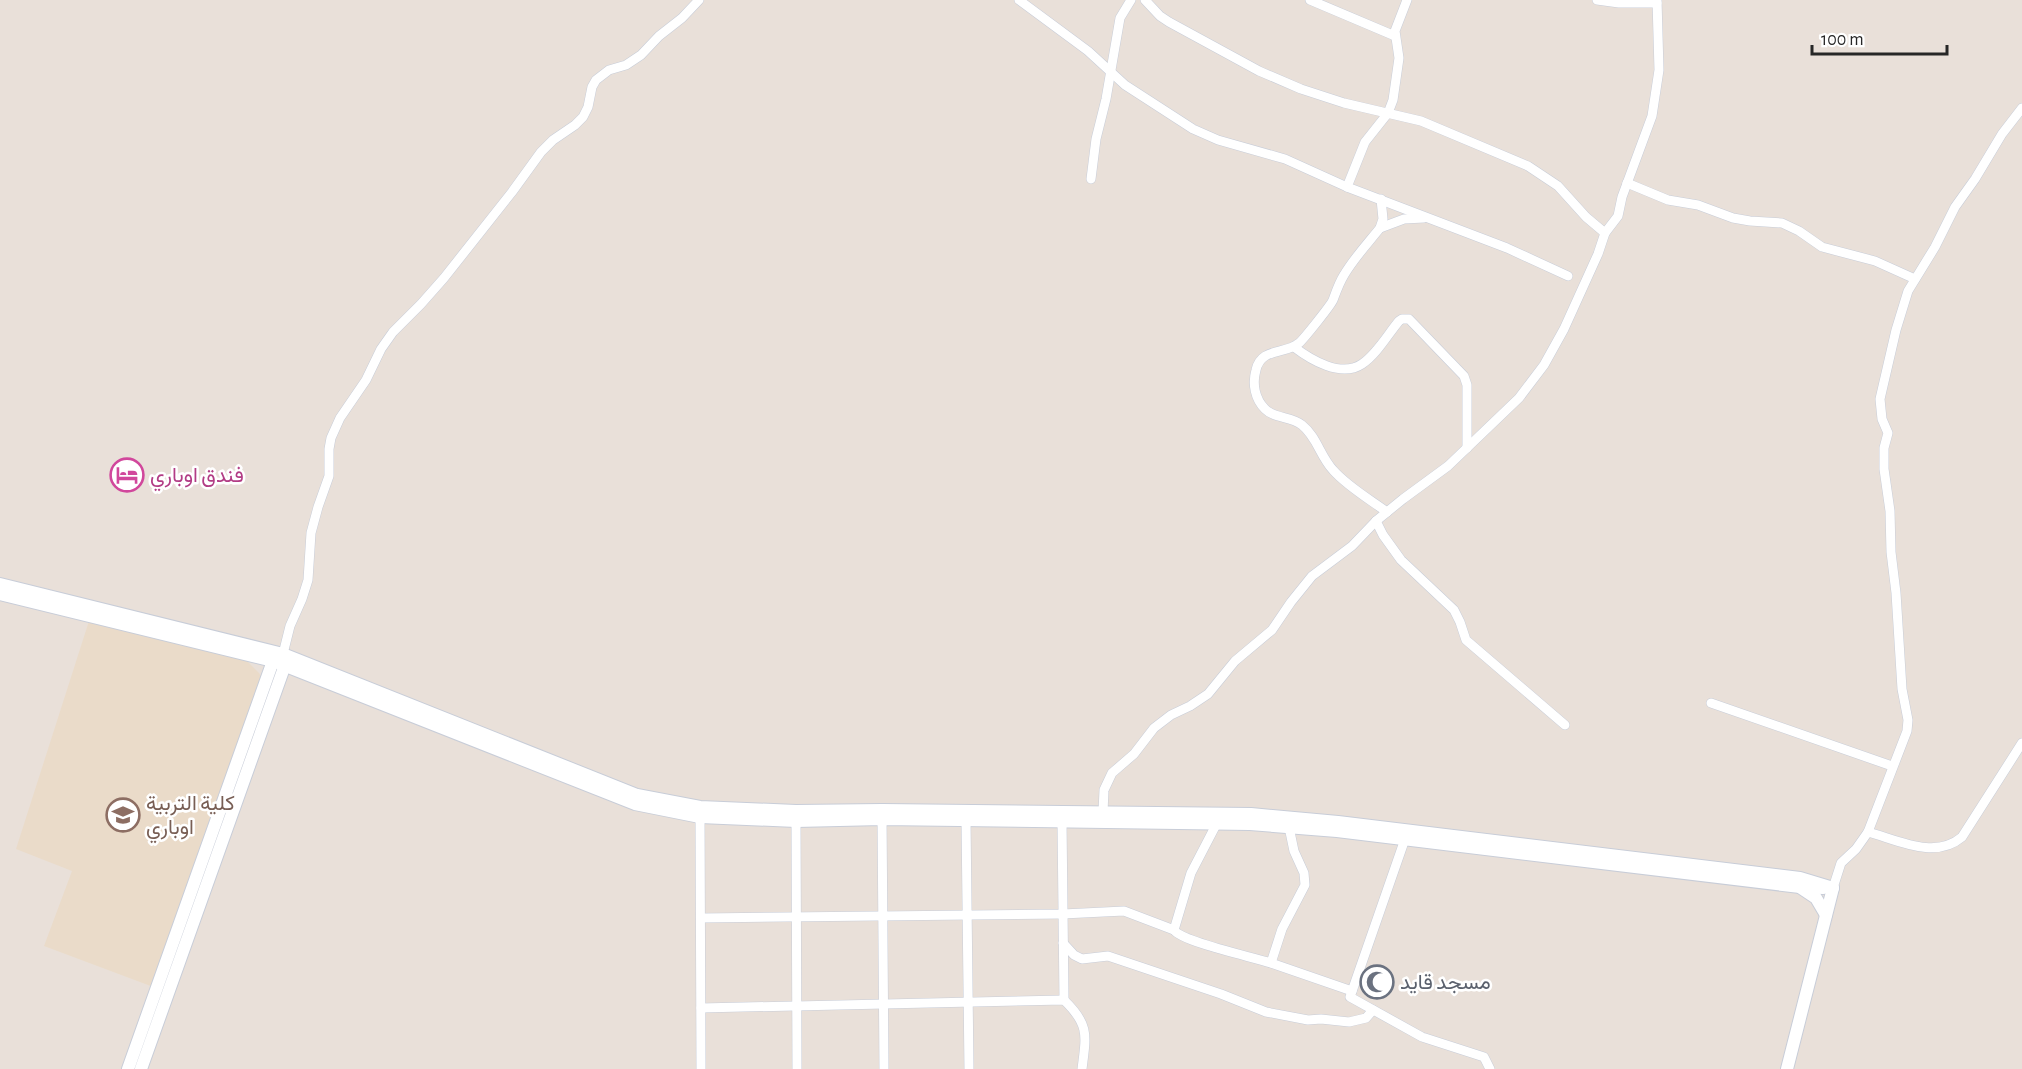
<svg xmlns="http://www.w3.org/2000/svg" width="2022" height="1069" font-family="'Alegreya Sans',Vazirmatn,sans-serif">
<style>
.education{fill:#eadbc9}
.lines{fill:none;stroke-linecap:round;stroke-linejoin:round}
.street-casing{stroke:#c8cdd8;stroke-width:10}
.secondary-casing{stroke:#c8cdd8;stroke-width:14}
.street{stroke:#fff;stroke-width:9}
.secondary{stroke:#fff;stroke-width:12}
.labels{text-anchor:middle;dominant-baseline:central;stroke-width:5;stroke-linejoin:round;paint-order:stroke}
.hotel-label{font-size:21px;fill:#b23c85;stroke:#fff;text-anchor:start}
.education-label{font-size:21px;fill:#785e54;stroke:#fff;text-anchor:start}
.worship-label{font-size:21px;fill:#5b616d;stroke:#fff;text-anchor:start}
</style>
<rect width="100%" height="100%" fill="#e9e0d9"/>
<polygon class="education" points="89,621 245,659 259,673 265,683 156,988 44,946 72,871 16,849"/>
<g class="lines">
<defs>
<g id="street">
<polyline points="1019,0 1088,51 1125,85 1193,129 1218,140 1285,159 1347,187 1507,248 1568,276"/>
<polyline points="1145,0 1160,16 1169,22 1259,71 1301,89 1344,103 1421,121 1528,166 1558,186 1586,217 1605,233"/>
<polyline points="1310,0 1395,36"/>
<polyline points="1597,0 1619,3 1657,3"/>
<polyline points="1091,179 1096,139 1106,99 1120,18 1131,0"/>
<polyline points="1627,183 1668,200 1698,205 1733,218 1750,221 1782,223 1799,231 1822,247 1875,261 1915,279"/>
<polyline points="1347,187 1365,142 1388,113 1393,100 1399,58 1395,31 1407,0"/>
<path d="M1381,199l2,20 -3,9c-12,15 -26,30 -36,47 -5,8 -8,17 -11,25 -2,5 -30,40 -34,43 -14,12 -38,4 -43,27 -4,14 -1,29 9,39 10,10 26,7 37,16 15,12 18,31 31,45 14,16 36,29 54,42"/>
<polyline points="1380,228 1404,219 1424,218"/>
<path d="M1294,347c17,13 47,31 68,17 15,-10 26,-30 37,-43l3,-2h7l55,57 3,9v63"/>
<polyline points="1376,521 1383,535 1401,560 1454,610 1460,622 1466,640 1565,725"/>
<polyline points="283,654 290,626 302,599 308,580 311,533 318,507 329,476 329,449 331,438 340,418 366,380 381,349 393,332 421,304 444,278 512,192 541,152 553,140 575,125 583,117 588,107 592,87 596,80 609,70 626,65 641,55 659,36 682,18 699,0"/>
<polyline points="1711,703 1892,766"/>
<polyline points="1103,812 1104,790 1112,773 1134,754 1154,728 1171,715 1190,706 1208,694 1235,661 1272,630 1291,602 1312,576 1352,546 1376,521 1403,499 1448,466 1519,398 1544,365 1564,329 1598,254 1605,233 1618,216 1622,197 1652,116 1659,70 1657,0"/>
<polyline points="700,813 701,1069"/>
<polyline points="882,815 884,1069"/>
<polyline points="966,820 969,1069"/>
<polyline points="796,821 797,1069"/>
<polyline points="1062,821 1064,1000"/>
<path d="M1217,823l-26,50 -17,57c8,12 79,27 97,33"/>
<polyline points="1289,827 1294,851 1304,873 1305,885 1282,929 1271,963 1352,991"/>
<path d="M1868,832c30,8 67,28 94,5l60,-94"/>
<polyline points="1405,839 1350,997 1422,1037 1484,1057 1490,1069"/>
<polyline points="1833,888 1841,863 1856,849 1868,832 1907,731 1908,720 1902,689 1896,593 1891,552 1890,511 1884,469 1884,448 1888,433 1882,419 1880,399 1896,330 1908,291 1935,247 1955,207 1975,179 2002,134 2022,108"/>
<polyline points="701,918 1063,914 1124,911 1174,930"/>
<polyline points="1063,943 1074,955 1082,959 1108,956 1221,994 1266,1012 1308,1020 1321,1019 1349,1022 1366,1018 1373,1010"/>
<path d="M701,1008l363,-8c26,25 22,36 18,69"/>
</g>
<g id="secondary">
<polyline points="0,584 283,654 637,795 700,807 796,811 882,810 1251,814 1338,822 1800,878 1833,888"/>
<polyline points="0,594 273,661 635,804 700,817 796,821 882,819 1250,824 1337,831 1800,887 1823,888"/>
<polyline points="1801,888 1816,898 1826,915"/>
<polyline points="128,1069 273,661 283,654 285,665 141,1069"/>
<polyline points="1787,1069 1833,888"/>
</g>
</defs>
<use href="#street" class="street-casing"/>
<use href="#secondary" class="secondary-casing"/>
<use href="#street" class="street"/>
<use href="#secondary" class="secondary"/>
</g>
<defs>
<symbol id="hotel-ring" viewBox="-11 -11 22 22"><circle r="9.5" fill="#fff" stroke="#d1479c" stroke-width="1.5"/><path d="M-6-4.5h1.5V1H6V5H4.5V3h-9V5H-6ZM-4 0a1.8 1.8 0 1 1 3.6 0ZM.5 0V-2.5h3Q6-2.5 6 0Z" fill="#d1479c"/></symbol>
<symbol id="university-ring" viewBox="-11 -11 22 22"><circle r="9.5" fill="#fff" stroke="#8d6e63" stroke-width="1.5"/><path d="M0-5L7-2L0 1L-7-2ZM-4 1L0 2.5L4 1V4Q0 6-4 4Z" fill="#8d6e63"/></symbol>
<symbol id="mosque-ring" viewBox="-11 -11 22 22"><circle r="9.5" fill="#fff" stroke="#6b7280" stroke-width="1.5"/><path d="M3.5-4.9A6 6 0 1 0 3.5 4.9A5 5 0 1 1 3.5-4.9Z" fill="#6b7280"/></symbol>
</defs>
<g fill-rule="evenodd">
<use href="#hotel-ring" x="108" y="456" width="38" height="38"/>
<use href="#university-ring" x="104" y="796" width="38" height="38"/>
<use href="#mosque-ring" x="1358" y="963" width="38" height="38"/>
</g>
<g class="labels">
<g class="hotel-label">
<text x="150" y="475">فندق اوباري</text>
</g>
<g class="education-label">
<text x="146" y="803">كلية التربية<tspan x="146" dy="24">اوباري</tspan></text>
</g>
<g class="worship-label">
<text x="1400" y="982">مسجد قايد</text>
</g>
</g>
<path d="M1812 45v9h135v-9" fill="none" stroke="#272727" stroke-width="3"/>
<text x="1821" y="45" font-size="18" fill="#272727" stroke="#ffffff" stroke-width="4.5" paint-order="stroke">100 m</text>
</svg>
